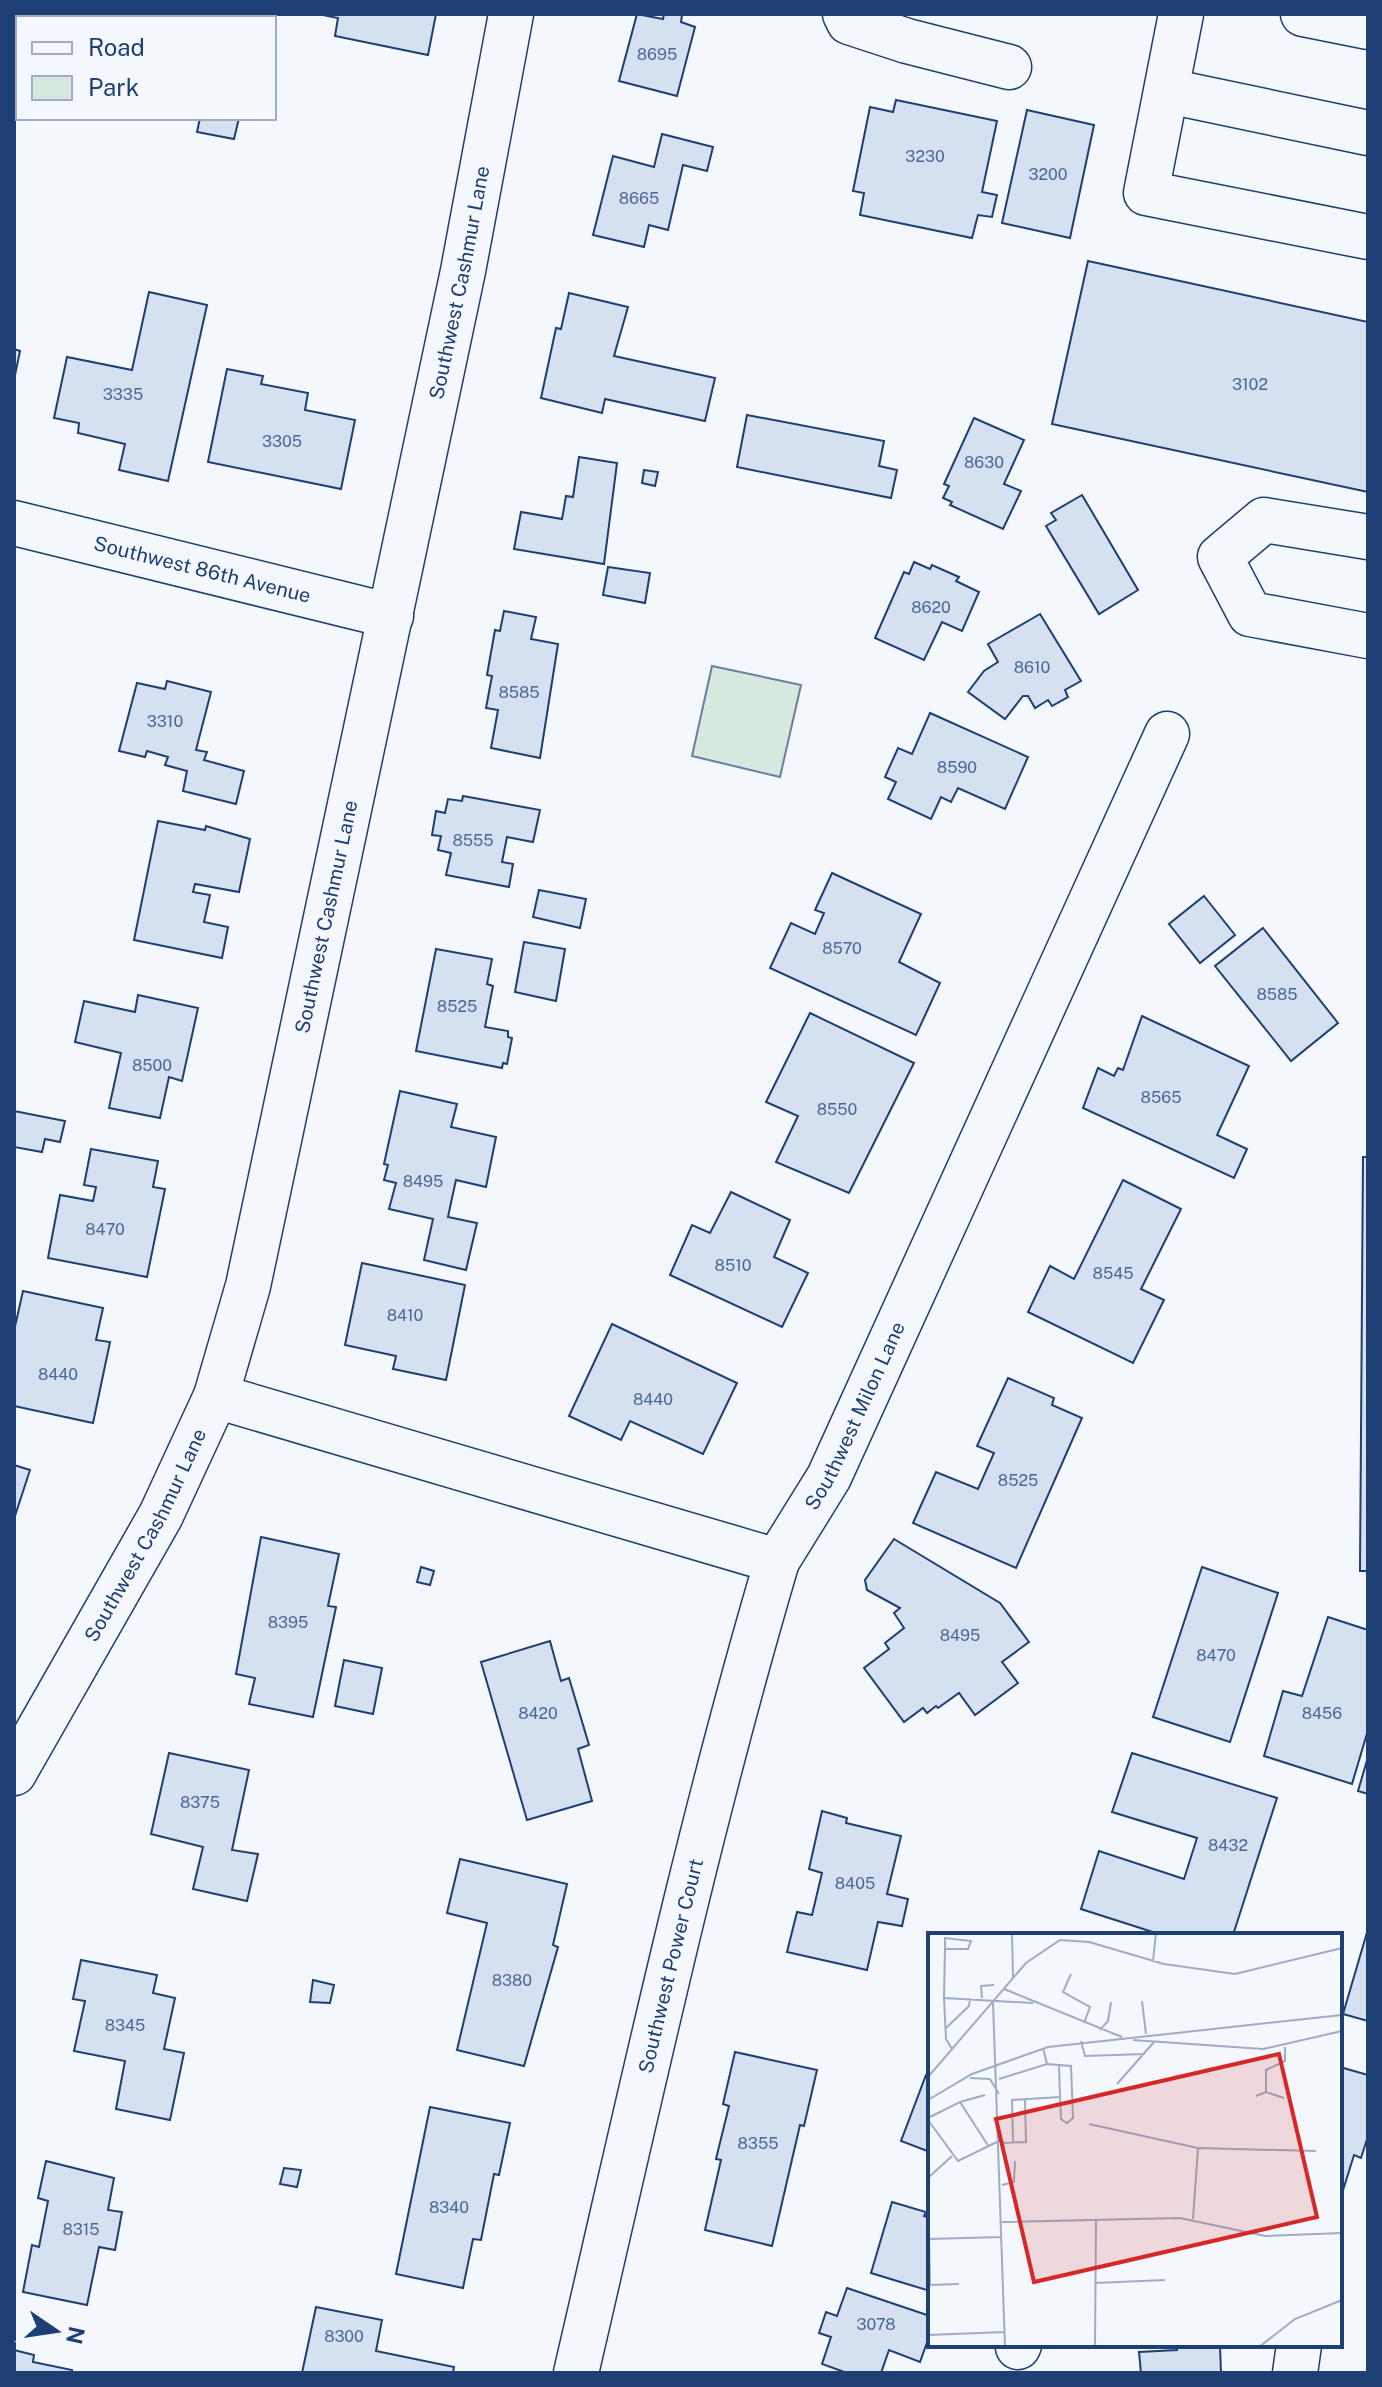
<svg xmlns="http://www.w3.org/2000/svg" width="1382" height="2387" font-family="'Public Sans',sans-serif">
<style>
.green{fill:#d7e8df;stroke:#687fa3;stroke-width:2}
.building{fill:#d5e0f0;stroke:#1d3f73;stroke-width:2}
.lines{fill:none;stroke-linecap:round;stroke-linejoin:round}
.minor-casing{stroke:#1d3f73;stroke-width:47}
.minor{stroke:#f4f7fb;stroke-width:44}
.labels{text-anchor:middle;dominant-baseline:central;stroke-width:6;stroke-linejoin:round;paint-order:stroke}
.number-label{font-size:16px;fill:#4b6792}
.street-label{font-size:20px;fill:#1d3f73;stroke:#f4f7fb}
.inset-road{fill:none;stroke:#9eadc5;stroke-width:2}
.view{fill:#d62828;fill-opacity:0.15;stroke:#d62828;stroke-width:4}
.inset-edge{fill:none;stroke:#1d3f73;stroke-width:4}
</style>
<rect width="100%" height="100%" fill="#f4f7fb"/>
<polygon class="green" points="712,666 801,685 780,777 692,756"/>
<g class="building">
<polygon points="231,14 261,14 260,18 230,18"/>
<polygon points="318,14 436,14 428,55 335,36 338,18"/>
<polygon points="637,14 663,19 664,14 677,14 682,15 681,22 695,27 677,96 619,81"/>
<polygon points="896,100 997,121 982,192 997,195 992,217 978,215 972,238 860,215 864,193 853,191 870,107 893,112"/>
<polygon points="1027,110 1094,125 1070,238 1002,223"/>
<polygon points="200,118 239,118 234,139 197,132"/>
<polygon points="662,134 713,147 707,171 683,165 668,230 649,225 644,247 593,235 613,156 654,167"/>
<polygon points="1088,261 1368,322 1368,492 1052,424"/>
<polygon points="149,292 207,305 168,481 119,470 125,444 78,433 79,423 54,418 67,357 132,370"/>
<polygon points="569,293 628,307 614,356 715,378 705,421 605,399 602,413 541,398 556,328 561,329"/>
<polygon points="14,349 20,351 14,380"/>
<polygon points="227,369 263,376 261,384 308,393 305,410 355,420 341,489 208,462"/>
<polygon points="747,415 884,441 879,466 897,470 891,498 737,467"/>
<polygon points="974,418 1024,440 1004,484 1021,491 1003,529 950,505 952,502 943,498 949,486 944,484"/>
<polygon points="579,457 617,463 604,564 514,549 521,512 562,519 566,496 573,497"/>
<polygon points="644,470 658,472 655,486 642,483"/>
<polygon points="1082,495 1138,590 1099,614 1046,526 1056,520 1051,513"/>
<polygon points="914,562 930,569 932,565 959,577 956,581 979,592 962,631 942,622 924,660 875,638 904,572 909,574"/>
<polygon points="608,567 650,573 645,603 603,595"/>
<polygon points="504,611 536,617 531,639 558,644 540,758 491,748 498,710 486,708 492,676 487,675 495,630 500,631"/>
<polygon points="1040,614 1081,681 1065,690 1068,697 1052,706 1048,700 1035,708 1028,696 1023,696 1005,719 968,692 984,671 998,662 988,644"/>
<polygon points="167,681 211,692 196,750 207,752 204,760 244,771 236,804 183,791 187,771 165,765 168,757 147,751 145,757 119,751 137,683 165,689"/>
<polygon points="930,713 1028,757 1005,809 958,788 951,802 941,797 931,819 888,799 896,782 885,777 898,748 912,754"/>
<polygon points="463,796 540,810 533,842 507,837 502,862 513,864 509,887 446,875 451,853 438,850 441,836 432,835 436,811 445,813 448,799 462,801"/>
<polygon points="158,821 205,830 206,826 250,839 239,892 195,884 193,892 210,895 204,922 228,927 222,958 134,940"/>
<polygon points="832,873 921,914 899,962 940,983 916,1035 770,968 791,923 815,934 824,913 815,910"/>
<polygon points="539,890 586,899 580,928 533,917"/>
<polygon points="1204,896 1235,935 1200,963 1169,924"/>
<polygon points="1263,928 1338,1023 1291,1061 1215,966"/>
<polygon points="524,942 565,949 556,1001 515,992"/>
<polygon points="436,949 492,959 487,984 493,986 485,1027 508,1031 508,1037 512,1038 507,1064 503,1063 502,1068 416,1051"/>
<polygon points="138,995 198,1008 182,1081 169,1077 160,1118 109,1108 121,1053 75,1042 84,1001 135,1012"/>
<polygon points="810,1013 914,1063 849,1193 776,1162 798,1116 766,1102"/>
<polygon points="1142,1016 1249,1066 1217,1135 1247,1149 1234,1178 1083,1108 1098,1068 1114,1076 1118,1068 1123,1070"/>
<polygon points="400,1091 457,1104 451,1127 496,1137 486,1187 456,1180 452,1198 448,1217 477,1223 466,1270 424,1260 433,1219 389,1209 396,1183 384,1180 388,1165 384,1164"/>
<polygon points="14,1111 65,1121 60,1142 45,1139 42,1152 14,1147"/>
<polygon points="91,1149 158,1161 153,1187 165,1189 147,1277 48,1258 60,1195 93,1201 96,1187 84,1185"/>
<polygon points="1363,1157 1368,1157 1368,1571 1360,1571"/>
<polygon points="1123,1180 1181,1209 1141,1289 1164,1300 1133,1363 1028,1312 1050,1266 1074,1279"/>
<polygon points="731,1192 790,1220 774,1257 808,1273 782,1327 670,1275 692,1225 710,1233"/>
<polygon points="362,1263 465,1285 446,1380 393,1369 396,1356 345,1345"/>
<polygon points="23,1291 103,1308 96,1340 110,1342 93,1423 14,1406 14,1331"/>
<polygon points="612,1324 737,1383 703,1454 630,1421 621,1440 569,1416"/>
<polygon points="1008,1378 1054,1398 1052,1405 1082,1418 1016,1568 913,1523 936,1472 978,1489 994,1453 977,1446"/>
<polygon points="14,1465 30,1470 14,1519"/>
<polygon points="261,1537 339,1554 328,1606 336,1607 313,1717 249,1704 255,1678 236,1674"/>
<polygon points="894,1539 1000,1603 1029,1642 1002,1662 1018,1683 975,1715 959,1693 938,1708 936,1706 927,1713 923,1708 904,1722 864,1668 889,1649 885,1643 904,1628 894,1613 900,1608 867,1590 865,1580"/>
<polygon points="421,1567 434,1571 430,1585 417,1582"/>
<polygon points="1202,1567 1278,1593 1230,1742 1153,1717"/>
<polygon points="1328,1617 1368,1630 1368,1730 1352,1784 1264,1756 1283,1691 1302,1696"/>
<polygon points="550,1641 561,1681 569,1678 589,1745 578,1749 592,1801 527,1820 481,1662"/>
<polygon points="344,1660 382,1668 373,1714 335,1706"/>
<polygon points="169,1753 249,1770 232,1850 258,1854 247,1901 193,1889 203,1847 151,1834"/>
<polygon points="1132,1753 1277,1798 1233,1935 1162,1935 1081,1909 1099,1851 1184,1879 1197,1838 1112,1812"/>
<polygon points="1368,1757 1368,1794 1358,1791"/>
<polygon points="822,1811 847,1818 846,1823 901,1836 887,1894 908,1899 902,1926 878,1922 867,1970 787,1952 797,1912 812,1915 822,1873 809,1869"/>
<polygon points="460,1859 567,1884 553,1945 558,1947 524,2066 457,2050 487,1923 447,1913"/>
<polygon points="1368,1929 1368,2021 1343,2014"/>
<polygon points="81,1960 157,1975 153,1993 175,1998 164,2049 184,2053 170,2120 116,2109 125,2061 74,2051 85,2001 73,1999"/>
<polygon points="313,1980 334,1985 330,2003 310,2002"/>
<polygon points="735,2052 817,2070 804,2126 800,2125 772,2246 705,2230 721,2160 716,2159 729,2106 723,2104"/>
<polygon points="1340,2067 1368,2075 1368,2136 1361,2158 1354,2155 1340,2200"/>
<polygon points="926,2075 930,2076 930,2152 901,2141"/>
<polygon points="430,2107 510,2123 499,2175 494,2174 481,2240 473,2239 463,2288 396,2274"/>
<polygon points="46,2161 114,2178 108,2210 122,2212 115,2250 99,2247 87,2305 23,2292 32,2245 39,2247 48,2201 38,2198"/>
<polygon points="284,2168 301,2170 297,2187 280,2184"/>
<polygon points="892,2202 926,2212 924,2216 930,2218 930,2291 871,2273"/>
<polygon points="847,2288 930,2316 930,2334 920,2362 889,2350 881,2373 847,2373 822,2364 831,2337 819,2333 826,2312 837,2316"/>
<polygon points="316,2307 382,2320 376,2351 454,2367 453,2373 302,2373"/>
<polygon points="1177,2345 1220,2345 1221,2373 1141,2373 1139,2352 1177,2350"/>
<polygon points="14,2350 34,2355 33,2362 72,2370 72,2373 14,2373"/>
</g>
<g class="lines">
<defs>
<g id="minor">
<polyline points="845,14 849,22 907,41 1009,67"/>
<polyline points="1181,14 1146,193 1368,237"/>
<polyline points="1303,14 1368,27"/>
<polyline points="1168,91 1368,133"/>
<path id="s1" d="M14,523l377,93"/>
<polyline points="1368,537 1264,520 1220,557 1250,614 1368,636"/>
<path id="s2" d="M216,1396l561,165 52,-84 338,-743"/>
<path id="s3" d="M14,1773l147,-258 55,-119 32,-110 215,-1015 48,-257"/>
<polyline points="1018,2347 1019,2345"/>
<path id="s4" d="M576,2373c63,-271 122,-545 201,-812"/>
<polyline points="1295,2373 1299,2345"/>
</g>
</defs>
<use href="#minor" class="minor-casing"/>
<use href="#minor" class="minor"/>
</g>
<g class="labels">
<g class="number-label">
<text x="657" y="54">8695</text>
<text x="925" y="156">3230</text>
<text x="1048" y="174">3200</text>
<text x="639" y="198">8665</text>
<text x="1250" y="384">3102</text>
<text x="123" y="394">3335</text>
<text x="282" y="441">3305</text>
<text x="984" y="462">8630</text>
<text x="931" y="607">8620</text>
<text x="1032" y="667">8610</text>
<text x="519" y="692">8585</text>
<text x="165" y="721">3310</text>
<text x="957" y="767">8590</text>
<text x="473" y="840">8555</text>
<text x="842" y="948">8570</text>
<text x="1277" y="994">8585</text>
<text x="457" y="1006">8525</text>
<text x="152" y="1065">8500</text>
<text x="1161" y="1097">8565</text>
<text x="837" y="1109">8550</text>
<text x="423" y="1181">8495</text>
<text x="105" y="1229">8470</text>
<text x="733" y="1265">8510</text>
<text x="1113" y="1273">8545</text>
<text x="405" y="1315">8410</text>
<text x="58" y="1374">8440</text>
<text x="653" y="1399">8440</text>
<text x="1018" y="1480">8525</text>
<text x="288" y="1622">8395</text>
<text x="960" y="1635">8495</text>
<text x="1216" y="1655">8470</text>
<text x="538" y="1713">8420</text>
<text x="1322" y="1713">8456</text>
<text x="200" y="1802">8375</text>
<text x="1228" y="1845">8432</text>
<text x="855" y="1883">8405</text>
<text x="512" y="1980">8380</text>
<text x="125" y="2025">8345</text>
<text x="758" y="2143">8355</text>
<text x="449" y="2207">8340</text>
<text x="81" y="2229">8315</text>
<text x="876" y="2324">3078</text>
<text x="344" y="2336">8300</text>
</g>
<g class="street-label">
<text stroke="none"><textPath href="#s3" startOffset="1568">Southwest Cashmur Lane</textPath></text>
<text stroke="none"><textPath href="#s1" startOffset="194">Southwest 86th Avenue</textPath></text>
<text stroke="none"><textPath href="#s3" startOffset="920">Southwest Cashmur Lane</textPath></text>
<text stroke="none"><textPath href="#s2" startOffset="750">Southwest Milon Lane</textPath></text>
<text stroke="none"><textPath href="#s3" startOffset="272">Southwest Cashmur Lane</textPath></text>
<text stroke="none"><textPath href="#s4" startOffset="418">Southwest Power Court</textPath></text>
</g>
</g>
<g transform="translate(928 1933)">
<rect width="414" height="414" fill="#f4f7fb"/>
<path class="inset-road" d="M84,0l1,45M17,16h23l3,-8 -26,-3v11l-1,49 2,41 6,10M225,28l3,-28M143,41l-8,18 27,15 -6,16M76,56l118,48M16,65l89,5M54,65l-1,-12 13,-1M214,68l4,33M65,69l12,345M17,96l24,-23 1,-8M172,97l8,-9 3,-19M205,107l130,9 79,-18M153,108l4,15 60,-2M115,115l4,16 24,2 2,52 -6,5 -6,-4 -1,-22M0,144l98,-114 34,-23 29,2 75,22 71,10 107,-26M42,145l20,1 9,15M71,146l48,-15M189,151l37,-42M338,159v-22l19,-9v-14M328,163l10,-4 18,6M0,167l44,-26 76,-27 294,-32M32,169l25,-7M0,185l32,-16 29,45M0,187l30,41 43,-21M161,191l109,24 -5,71M85,209l-1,-42 48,-3 -1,-32M73,210l25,-1 -1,-42M270,215l118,3M0,245l24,-22M74,252l12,-3 1,-21M74,289l178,-4 85,18 77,-3M0,306l74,-2M1,306l1,46 29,-1M167,350l70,-3M0,402l77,-3M167,414l1,-128M331,414l36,-28 47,-19"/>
<path class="view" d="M351,121l38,163 -283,65 -38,-163z"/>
<rect width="414" height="414" class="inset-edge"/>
</g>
<rect width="1382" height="2387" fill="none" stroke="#1d3f73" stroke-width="32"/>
<rect x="16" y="16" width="260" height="104" fill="#f4f7fb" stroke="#9eadc5" stroke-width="2"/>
<rect x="32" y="42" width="40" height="12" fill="#f4f7fb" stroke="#9eadc5" stroke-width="2"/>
<text x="88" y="56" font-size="24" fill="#1d3f73">Road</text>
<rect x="32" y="76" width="40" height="24" fill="#d7e8df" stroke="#9eadc5" stroke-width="2"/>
<text x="88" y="96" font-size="24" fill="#1d3f73">Park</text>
<g transform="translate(56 2331) rotate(103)" stroke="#f4f7fb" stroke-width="6" paint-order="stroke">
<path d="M0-6L14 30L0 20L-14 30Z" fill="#1d3f73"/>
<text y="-12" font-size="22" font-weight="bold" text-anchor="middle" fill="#1d3f73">N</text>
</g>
</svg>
